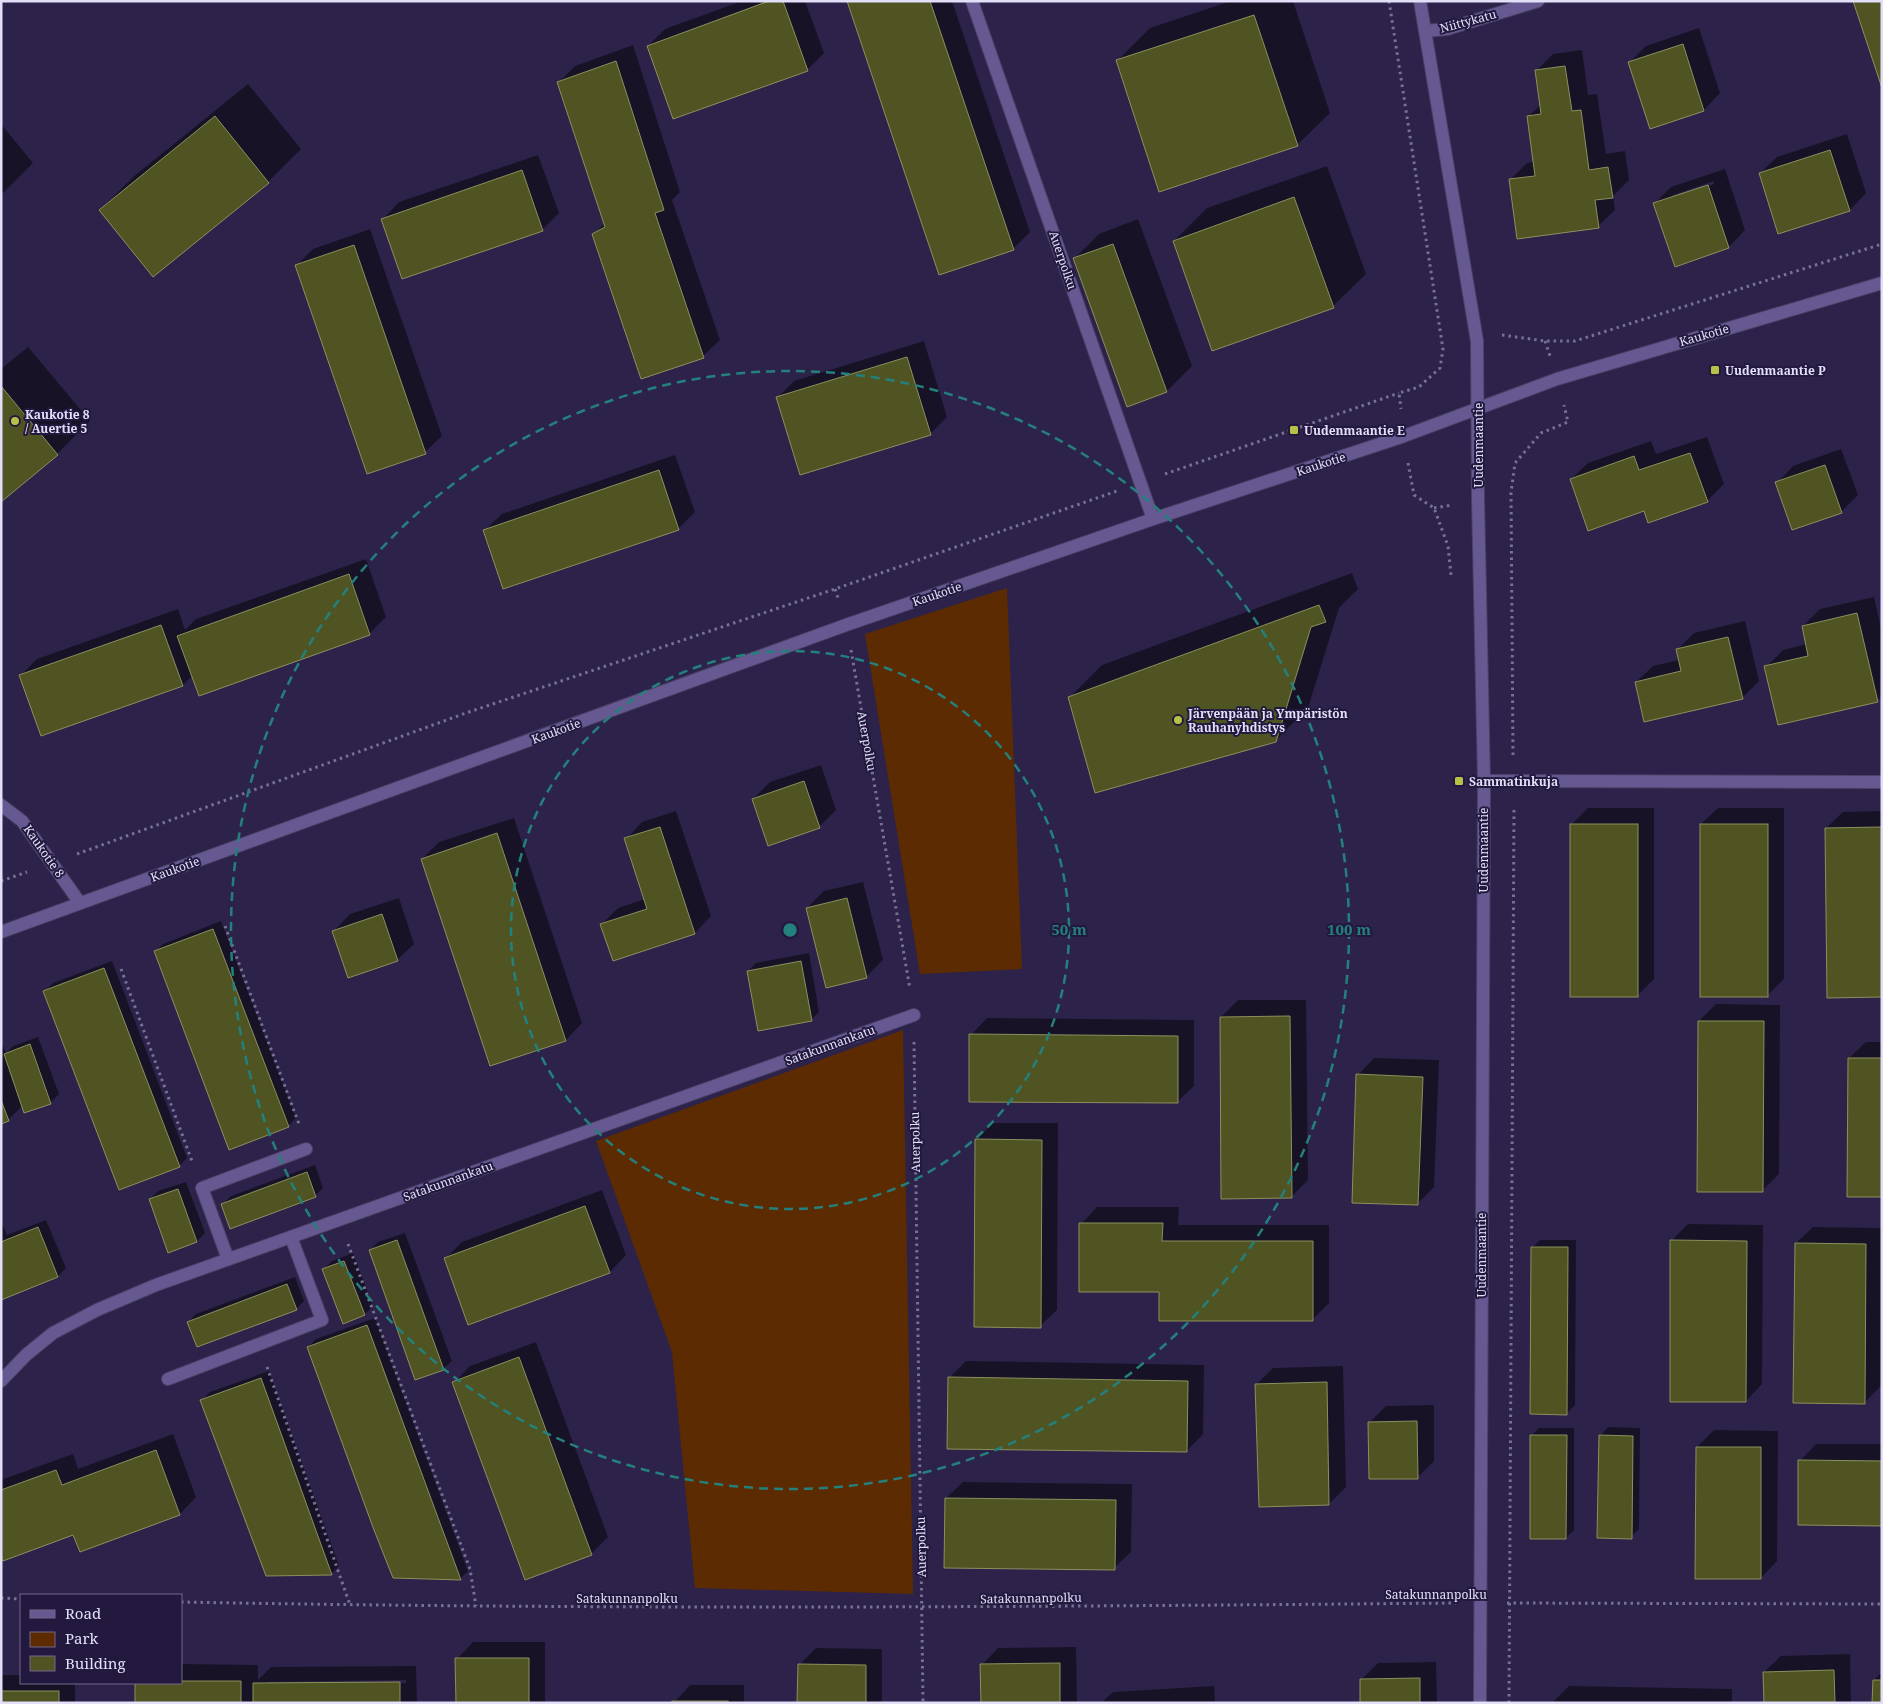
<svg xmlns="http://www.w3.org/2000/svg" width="1883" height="1704" font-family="'Noto Serif',serif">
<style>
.green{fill:#5d2b01}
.shadow{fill:#0007;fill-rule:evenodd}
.building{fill:#505423;stroke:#8b905d}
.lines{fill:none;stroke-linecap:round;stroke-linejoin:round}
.minor-casing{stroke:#4a4166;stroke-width:14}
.path{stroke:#797193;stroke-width:3;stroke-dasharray:2.5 4;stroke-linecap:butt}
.minor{stroke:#665991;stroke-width:12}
.ring{fill:none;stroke:#24807c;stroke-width:2.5;stroke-dasharray:9 6}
.poi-dot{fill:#b8c147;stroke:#23193f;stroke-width:2}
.labels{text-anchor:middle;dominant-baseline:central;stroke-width:4;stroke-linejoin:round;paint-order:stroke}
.street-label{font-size:12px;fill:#e3dff9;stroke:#23193f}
.poi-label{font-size:12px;font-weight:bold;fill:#e3dff9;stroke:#23193f;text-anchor:start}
.centre{fill:#24807c;stroke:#23193f;stroke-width:2.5}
.ring-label{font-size:15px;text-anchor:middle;font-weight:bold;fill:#24807c;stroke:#23193f;stroke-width:4;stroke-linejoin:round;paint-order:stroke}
</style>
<rect width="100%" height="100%" fill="#2d234a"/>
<g class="green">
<polygon points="1007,588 1022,969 920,974 865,634"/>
<polygon points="903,1030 913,1594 695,1588 672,1352 596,1141"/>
</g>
<g class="shadow">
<polygon points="742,1 805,1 824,53 807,70 648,46 665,29"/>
<polygon points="848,1 952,1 1030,232 1013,249"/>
<polygon points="1231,1 1293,1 1330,113 1297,145 1117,61 1150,28"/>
<polygon points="1699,28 1720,93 1704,110 1651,127 1629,63 1646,46"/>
<polygon points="633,45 680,192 672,200 720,340 703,356 594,234 605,223 558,83 575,66"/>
<polygon points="1582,50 1588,95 1597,94 1606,154 1625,151 1629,180 1613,196 1615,210 1598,226 1510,180 1527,163 1534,162 1528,117 1541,104 1536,71 1553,54"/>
<polygon points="248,84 301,149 268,182 153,275 100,210 133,177"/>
<polygon points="1,124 33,163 1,195"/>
<polygon points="1847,134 1866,193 1850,210 1760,173 1777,157"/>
<polygon points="538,155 559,213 542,230 383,219 399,202"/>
<polygon points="1327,166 1366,274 1333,306 1174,241 1207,208"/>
<path d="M1725,169l20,61 -16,17 -54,18 -20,-62 16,-16zM1714,181v3l-41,14v-3z"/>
<polygon points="1138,219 1192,366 1167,391 1128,405 1074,259 1099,234"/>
<polygon points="370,229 442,436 425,452 296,266 313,249"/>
<polygon points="924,341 947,417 930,434 778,397 794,381"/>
<polygon points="28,347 90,421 57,454 1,500 1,369"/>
<polygon points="1707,437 1724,484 1707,501 1645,510 1571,479 1588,463 1651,441 1656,454"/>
<polygon points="1841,449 1858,495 1841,512 1777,483 1793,466"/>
<polygon points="675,455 695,512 678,529 485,530 502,514"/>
<polygon points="366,559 386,617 370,633 200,694 193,675 183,685 42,734 21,675 37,659 178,609 185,630 196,619"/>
<polygon points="1352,573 1358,589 1339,608 1308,708 1275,741 1069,698 1102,665"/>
<polygon points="1874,597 1882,633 1882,696 1877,701 1766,667 1783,650 1807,644 1803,626 1820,609"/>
<polygon points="1745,621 1759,681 1742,698 1636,682 1653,666 1679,660 1677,650 1694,633"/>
<polygon points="821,765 836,810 819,827 753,799 770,782"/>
<polygon points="1588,808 1654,808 1654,979 1638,995 1571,825"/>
<polygon points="1718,808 1784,808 1784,979 1767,996 1701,824"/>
<polygon points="676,811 711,916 695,933 601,925 618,908 645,899 626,839 642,822"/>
<polygon points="1882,811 1882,995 1826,828 1843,812"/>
<polygon points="514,818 582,1023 566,1040 490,1065 422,859 439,842"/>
<polygon points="863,882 883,960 866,977 807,908 824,891"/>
<polygon points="399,898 414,944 397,960 334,931 350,914"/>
<polygon points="221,921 296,1118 288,1126 155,952 163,944"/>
<polygon points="809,953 819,1012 811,1020 748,971 756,963"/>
<polygon points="112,961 187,1158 179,1166 45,991 53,983"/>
<polygon points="1238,1000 1306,1000 1308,1180 1291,1197 1221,1017"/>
<polygon points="1716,1004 1780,1005 1779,1174 1762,1191 1699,1021"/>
<polygon points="987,1018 1194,1020 1194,1086 1177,1102 971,1035"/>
<polygon points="38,1037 59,1094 51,1102 25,1111 23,1105 8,1120 1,1122 1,1046 3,1046 6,1053 13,1046"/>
<polygon points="1866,1042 1882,1042 1882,1196 1849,1058"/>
<polygon points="1374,1058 1439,1060 1434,1187 1417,1204 1358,1075"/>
<polygon points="993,1123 1058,1123 1057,1310 1040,1326 976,1140"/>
<polygon points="315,1165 323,1188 315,1196 223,1204 231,1196"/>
<polygon points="186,1182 205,1233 197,1241 150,1199 158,1191"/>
<polygon points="602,1190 626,1255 610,1272 469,1323 445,1259 462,1242"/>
<polygon points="1097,1207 1179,1207 1178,1225 1329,1225 1329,1303 1312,1320 1160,1291 1081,1224"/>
<polygon points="46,1220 66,1268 58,1276 1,1299 1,1221 7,1235"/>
<polygon points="1688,1224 1763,1225 1762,1384 1746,1401 1671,1241"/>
<polygon points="1813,1227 1882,1228 1881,1386 1864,1403 1796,1243"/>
<polygon points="405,1233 452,1361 443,1369 370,1250 378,1242"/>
<polygon points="1540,1240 1576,1240 1575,1405 1567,1413 1532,1248"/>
<polygon points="353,1253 373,1306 365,1314 344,1322 324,1269 332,1261"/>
<polygon points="295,1277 304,1301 296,1309 188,1322 196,1314"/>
<polygon points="375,1318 468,1571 460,1579 308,1347 316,1339"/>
<polygon points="536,1342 608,1537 591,1554 454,1383 470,1366"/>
<polygon points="966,1361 1204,1365 1203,1434 1187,1451 949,1378"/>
<polygon points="1343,1366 1346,1487 1329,1504 1257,1384 1273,1368"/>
<polygon points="269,1371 339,1566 331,1574 202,1400 210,1392"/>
<polygon points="1434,1405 1434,1461 1417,1478 1370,1422 1386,1406"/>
<polygon points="1608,1427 1640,1428 1639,1529 1631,1537 1600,1436"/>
<polygon points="1539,1428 1574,1428 1574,1530 1566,1538 1531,1436"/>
<polygon points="1714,1430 1778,1431 1777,1561 1761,1578 1697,1447"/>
<polygon points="173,1434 196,1497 180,1514 80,1550 74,1533 1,1553 1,1480 73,1454 78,1469"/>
<polygon points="1816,1444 1882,1444 1882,1525 1800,1461"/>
<polygon points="963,1482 1132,1484 1131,1552 1114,1568 946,1498"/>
<polygon points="473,1642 545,1642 545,1703 457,1703 457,1659"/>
<polygon points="1076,1647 1077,1703 982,1703 982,1665 998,1648"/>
<polygon points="816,1648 882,1649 882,1703 799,1703 799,1665"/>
<polygon points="1850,1654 1851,1703 1765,1703 1764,1672 1781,1656"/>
<polygon points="1436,1662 1437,1703 1362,1703 1361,1680 1378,1663"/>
<path d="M181,1664l77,1v15l13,-13 145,-1 1,37h-281v-20h45zM406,1680v3l-137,1v-2z"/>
<polygon points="1882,1672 1882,1703 1874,1680"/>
<polygon points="1,1675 21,1675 21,1683 75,1683 75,1703 1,1703"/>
<polygon points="690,1685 744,1685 744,1703 674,1703"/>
<polygon points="1214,1686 1215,1703 1101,1703 1113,1692"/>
<polygon points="1569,1686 1732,1689 1732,1703 1552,1703"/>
</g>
<g class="building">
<polygon points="769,1 783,1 808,71 673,119 647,46"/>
<polygon points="847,1 930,1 1014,250 939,275"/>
<polygon points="1853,1 1882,1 1882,88"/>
<polygon points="1254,15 1298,146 1159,192 1116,60"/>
<polygon points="1683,44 1704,111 1650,129 1628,62"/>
<polygon points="616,61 664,210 655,213 704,358 641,379 592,234 605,227 557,82"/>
<polygon points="1565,66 1572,111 1581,110 1589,170 1608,167 1613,198 1595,200 1599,228 1517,239 1509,179 1535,176 1527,116 1541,114 1535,70"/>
<polygon points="215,116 269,183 153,277 99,210"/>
<polygon points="1830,150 1850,211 1778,234 1759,173"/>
<polygon points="522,170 543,231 402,279 381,219"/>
<polygon points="1708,185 1729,248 1675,267 1653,203"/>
<polygon points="1294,197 1334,308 1212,351 1173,241"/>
<polygon points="1113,244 1167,392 1127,407 1073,258"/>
<polygon points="354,245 426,454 367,474 295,265"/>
<polygon points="907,357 931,435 800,475 776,397"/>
<polygon points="1,386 58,455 1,502"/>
<polygon points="1690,453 1708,502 1648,523 1644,511 1588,531 1570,479 1634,456 1639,470"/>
<polygon points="1825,465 1842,513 1792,530 1775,482"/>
<polygon points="659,470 679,530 503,589 483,530"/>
<polygon points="349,574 370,635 199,696 177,636"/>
<polygon points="1319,605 1326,622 1311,627 1276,742 1095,793 1068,697"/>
<polygon points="1857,613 1878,702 1778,725 1764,666 1808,656 1802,626"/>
<polygon points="161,625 183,686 41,736 19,675"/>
<polygon points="1728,637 1743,699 1644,722 1635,682 1681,671 1676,649"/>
<polygon points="804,781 820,828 768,846 752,799"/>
<rect x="1570" y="824" width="68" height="173"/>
<rect x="1700" y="824" width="68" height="173"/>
<polygon points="660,827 695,934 613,961 600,924 647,909 624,838"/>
<polygon points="1882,827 1882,997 1827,998 1825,828"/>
<polygon points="497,833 566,1041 490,1066 421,859"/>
<polygon points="847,898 867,978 826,988 806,908"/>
<polygon points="382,914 398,961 348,978 332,931"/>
<polygon points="213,929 289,1127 229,1150 154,951"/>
<polygon points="801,961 812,1021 758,1031 747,971"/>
<polygon points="104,968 180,1167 119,1190 43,991"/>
<polygon points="1290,1016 1292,1198 1221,1199 1220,1017"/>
<polygon points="1698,1021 1764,1021 1763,1192 1697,1192"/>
<polygon points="969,1034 1178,1036 1178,1103 969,1102"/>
<polygon points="30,1044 51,1104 24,1113 4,1054"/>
<polygon points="1848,1058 1882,1058 1882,1197 1847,1197"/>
<polygon points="1356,1074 1423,1077 1418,1205 1352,1203"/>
<polygon points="1,1100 9,1121 1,1124"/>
<polygon points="975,1139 1042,1140 1041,1328 974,1327"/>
<polygon points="307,1172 316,1197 230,1229 221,1204"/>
<polygon points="178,1189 197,1242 168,1253 149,1199"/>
<polygon points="585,1206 610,1273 468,1325 444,1258"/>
<polygon points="1079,1223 1163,1223 1162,1241 1313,1241 1313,1321 1159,1321 1159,1292 1079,1292"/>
<polygon points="38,1227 58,1277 1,1300 1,1242"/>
<polygon points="397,1240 444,1370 415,1380 369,1250"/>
<polygon points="1670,1240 1747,1241 1746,1402 1670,1402"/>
<polygon points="1795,1243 1866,1244 1865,1404 1793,1403"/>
<polygon points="1531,1247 1568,1247 1567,1415 1530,1414"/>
<polygon points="344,1261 365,1315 343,1324 322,1269"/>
<polygon points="287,1284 297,1310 197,1347 187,1322"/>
<polygon points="367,1325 461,1580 393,1578 374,1530 307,1347"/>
<polygon points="519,1357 592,1555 525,1580 452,1382"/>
<polygon points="948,1377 1188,1381 1187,1452 947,1449"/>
<polygon points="261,1378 332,1575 266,1576 200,1400"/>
<polygon points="1327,1382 1329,1505 1259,1507 1255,1384"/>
<polygon points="1417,1421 1418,1479 1369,1479 1368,1422"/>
<polygon points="1530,1435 1567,1435 1566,1539 1530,1539"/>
<polygon points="1599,1435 1633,1436 1632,1539 1597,1538"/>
<polygon points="1696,1447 1761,1447 1761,1579 1695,1579"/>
<polygon points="156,1450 180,1515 80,1552 73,1535 3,1561 1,1557 1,1490 56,1470 62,1485"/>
<polygon points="1798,1460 1882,1461 1882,1526 1798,1525"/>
<polygon points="945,1498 1116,1500 1115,1570 944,1568"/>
<polygon points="455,1658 529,1658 529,1703 456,1703"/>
<polygon points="1060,1663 1060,1703 981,1703 980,1664"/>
<polygon points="798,1664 866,1665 866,1703 797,1703"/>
<polygon points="1834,1670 1835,1703 1764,1703 1763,1672"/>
<polygon points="1420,1678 1420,1703 1360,1703 1360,1679"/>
<polygon points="1873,1680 1882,1680 1882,1703 1872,1703"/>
<polygon points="181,1681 241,1681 241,1703 135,1703 135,1683 181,1683"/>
<polygon points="400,1682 400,1703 253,1703 253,1683"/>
<rect x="1" y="1691" width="58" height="12"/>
<rect x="672" y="1701" width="56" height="2"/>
</g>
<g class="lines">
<defs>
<g id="minor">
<polyline points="972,1 1153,519"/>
<polyline points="1420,1 1477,341 1478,499 1484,781 1480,1703"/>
<polyline points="1425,31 1447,29 1538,1"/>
<polyline points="1484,781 1882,782"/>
<polyline points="1,805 22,821 80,903"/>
<polyline points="1,932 846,625 1153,519 1404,436 1557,379 1882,283"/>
<polyline points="228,1259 202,1188 306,1149"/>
<polyline points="168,1379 322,1320 291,1237"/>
<polyline points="1,1381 26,1355 53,1333 97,1310 156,1285 914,1015"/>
</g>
</defs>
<use href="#minor" class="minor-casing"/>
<g class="path">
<polyline points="1389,1 1443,349 1440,368 1419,387 1399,393 1401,409"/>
<polyline points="1502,335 1545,341 1575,341 1882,244"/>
<polyline points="1545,341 1550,356"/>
<polyline points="1408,463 1414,495 1434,508 1448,546 1451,575"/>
<polyline points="1165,474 1399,393"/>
<polyline points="1434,508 1452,505"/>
<polyline points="835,589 839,601"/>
<polyline points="851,650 910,989"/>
<polyline points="1513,755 1511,493 1515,463 1541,433 1568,422 1564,405"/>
<polyline points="77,854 466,713 835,589 1117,491"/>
<polyline points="1,881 27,872"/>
<polyline points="225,926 299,1124"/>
<polyline points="121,969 193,1164"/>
<polyline points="914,1042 923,1703"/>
<polyline points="348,1244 470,1569 476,1606"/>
<polyline points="267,1367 350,1605"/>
<polyline points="1,1598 21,1599"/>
<path d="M181,1602c425,8 850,5 1275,1"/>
<polyline points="1507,1603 1882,1604"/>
<polyline points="1509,1703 1514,806"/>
</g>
<use href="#minor" class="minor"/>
</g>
<g class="ring">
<circle cx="790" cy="930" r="279"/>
<circle cx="790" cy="930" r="559"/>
</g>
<g class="poi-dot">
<rect x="1710" y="365" width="10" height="10" rx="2.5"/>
<circle cx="15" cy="421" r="5"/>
<rect x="1289" y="425" width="10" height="10" rx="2.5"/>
<circle cx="1178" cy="720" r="5"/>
<rect x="1454" y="776" width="10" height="10" rx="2.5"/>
</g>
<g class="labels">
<g class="street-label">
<text transform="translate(1468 21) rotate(-15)">Niittykatu</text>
<text transform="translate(1063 260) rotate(71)">Auerpolku</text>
<text transform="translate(1704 335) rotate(-16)">Kaukotie</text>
<text transform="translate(1478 445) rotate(-90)">Uudenmaantie</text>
<text transform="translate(1321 464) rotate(-18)">Kaukotie</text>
<text transform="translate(937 594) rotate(-19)">Kaukotie</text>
<text transform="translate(556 731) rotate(-20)">Kaukotie</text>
<text transform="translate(867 741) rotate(80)">Auerpolku</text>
<text transform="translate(1483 850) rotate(-90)">Uudenmaantie</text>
<text transform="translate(44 851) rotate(55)">Kaukotie 8</text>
<text transform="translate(175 869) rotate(-20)">Kaukotie</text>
<text transform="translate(830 1045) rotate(-20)">Satakunnankatu</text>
<text transform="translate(915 1142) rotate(-91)">Auerpolku</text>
<text transform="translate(448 1181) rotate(-20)">Satakunnankatu</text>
<text transform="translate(1481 1255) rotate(-90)">Uudenmaantie</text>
<text transform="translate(921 1547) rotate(-91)">Auerpolku</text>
<text x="1436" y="1594">Satakunnanpolku</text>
<text x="627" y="1598">Satakunnanpolku</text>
<text transform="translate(1031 1598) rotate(-1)">Satakunnanpolku</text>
</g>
<g class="poi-label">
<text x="1725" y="370">Uudenmaantie P</text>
<text x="25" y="414">Kaukotie 8<tspan x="25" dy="14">/ Auertie 5</tspan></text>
<text x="1304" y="430">Uudenmaantie E</text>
<text x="1188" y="713">Järvenpään ja Ympäristön<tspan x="1188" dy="14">Rauhanyhdistys</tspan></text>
<text x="1469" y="781">Sammatinkuja</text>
</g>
</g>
<circle cx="790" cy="930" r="8" class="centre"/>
<g class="ring-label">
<text x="1069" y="935">50 m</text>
<text x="1349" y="935">100 m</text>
</g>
<rect width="1883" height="1704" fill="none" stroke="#e3dff9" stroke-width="5"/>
<rect x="20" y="1594" width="162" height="90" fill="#23193f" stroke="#706889"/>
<rect x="30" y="1610" width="25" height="8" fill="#665991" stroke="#706889"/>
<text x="65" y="1619" font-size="15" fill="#e3dff9">Road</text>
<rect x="30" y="1632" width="25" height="15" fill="#5d2b01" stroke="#706889"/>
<text x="65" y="1644" font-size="15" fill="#e3dff9">Park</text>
<rect x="30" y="1656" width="25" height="15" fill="#505423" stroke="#706889"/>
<text x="65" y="1669" font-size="15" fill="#e3dff9">Building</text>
</svg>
